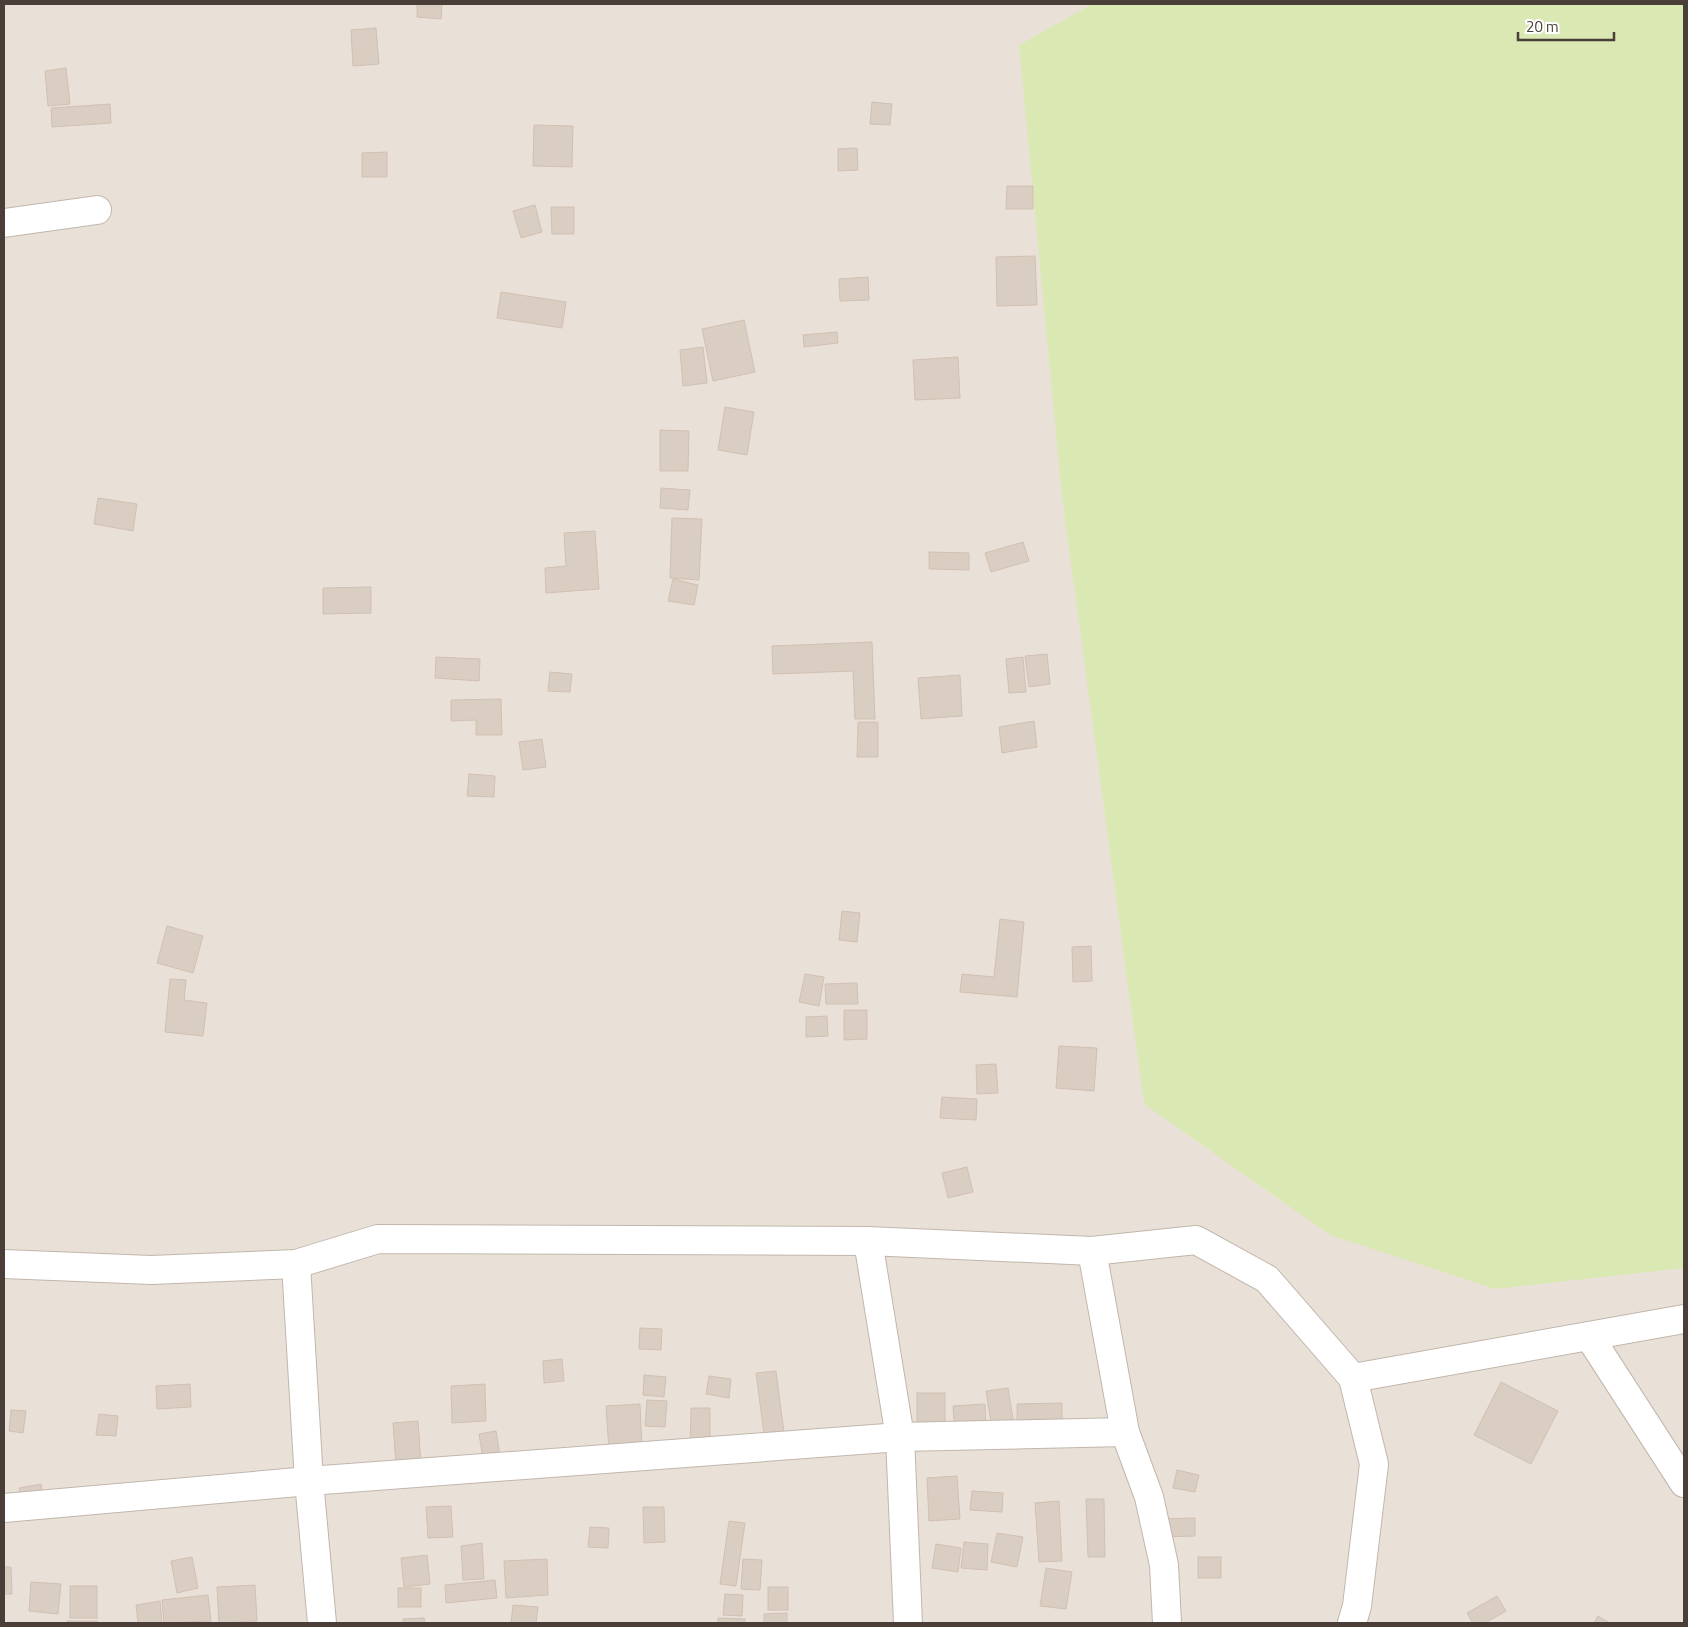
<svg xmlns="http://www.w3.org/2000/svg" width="1688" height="1627" font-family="'Titillium Web',sans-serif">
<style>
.residential{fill:#e9e1d8}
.green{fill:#dae9b3}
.building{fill:#dacdc2;stroke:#d2c0b2}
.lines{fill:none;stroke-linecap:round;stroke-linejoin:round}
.minor-casing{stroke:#c1b6ac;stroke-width:30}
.minor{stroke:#fff;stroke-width:28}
</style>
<rect width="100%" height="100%" fill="#f5f0ea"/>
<rect class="residential" x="4" y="4" width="1680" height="1619"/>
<polygon class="green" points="1092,4 1684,4 1684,1268 1495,1289 1330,1235 1144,1104 1062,497 1019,45"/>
<g class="building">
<polygon points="417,4 442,4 441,19 417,17"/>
<polygon points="376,28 379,64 353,66 351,30"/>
<polygon points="66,68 70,104 48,106 45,71"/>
<polygon points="872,102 892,104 890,125 870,124"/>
<polygon points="110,104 111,123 52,127 51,108"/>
<polygon points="534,125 573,126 572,167 533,166"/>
<polygon points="857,148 858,170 838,171 838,149"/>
<polygon points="387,152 387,177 362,177 362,153"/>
<polygon points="1007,186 1033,186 1033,209 1006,209"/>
<polygon points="535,205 542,232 521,238 513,211"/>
<polygon points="551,207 574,207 574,234 552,234"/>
<polygon points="1035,256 1037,305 997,306 996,257"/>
<polygon points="868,277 869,300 840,301 839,279"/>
<polygon points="501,292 566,302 562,328 497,318"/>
<polygon points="744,320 755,372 713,381 702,329"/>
<polygon points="837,332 838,343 804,347 803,335"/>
<polygon points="703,347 707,383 683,386 680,350"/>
<polygon points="958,357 960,398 915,400 913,360"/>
<polygon points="725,407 754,412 747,455 718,450"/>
<polygon points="660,430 689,431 688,471 660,471"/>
<polygon points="661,488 690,490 688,510 660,508"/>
<polygon points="98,498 137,504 133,531 94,524"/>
<polygon points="672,518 702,519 699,580 670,578"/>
<polygon points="595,531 599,589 546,593 545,568 566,566 564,533"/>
<polygon points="1023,542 1029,561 991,572 985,553"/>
<polygon points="929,552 969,553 969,570 929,569"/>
<polygon points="673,579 698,585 694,605 668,601"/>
<polygon points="371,587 371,613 323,614 323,588"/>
<polygon points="872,642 875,719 855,719 853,671 773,674 772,646"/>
<polygon points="1047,654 1050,684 1029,687 1025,656"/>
<polygon points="436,657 480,659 479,681 435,678"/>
<polygon points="1023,657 1026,692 1009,693 1006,659"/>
<polygon points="550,672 572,674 570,692 548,691"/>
<polygon points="960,675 962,716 921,719 918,678"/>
<polygon points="501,699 502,735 476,735 476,720 451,721 451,700"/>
<polygon points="1034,721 1037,747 1002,753 999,727"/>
<polygon points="858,722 878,722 878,757 857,757"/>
<polygon points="542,739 546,767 523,770 519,742"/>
<polygon points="469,774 495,776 494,797 467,796"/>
<polygon points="842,911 860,913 857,942 839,940"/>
<polygon points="1000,919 1024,922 1017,997 960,992 962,974 994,977"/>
<polygon points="167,926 203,936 193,973 157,963"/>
<polygon points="1091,946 1092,981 1073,982 1072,947"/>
<polygon points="805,974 824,977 819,1006 799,1002"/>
<polygon points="170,979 186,980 184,1000 207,1003 203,1036 165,1032"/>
<polygon points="857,983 858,1004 826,1004 825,984"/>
<polygon points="844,1010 867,1010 867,1039 844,1040"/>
<polygon points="827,1016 828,1036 806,1037 806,1017"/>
<polygon points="1059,1046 1097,1048 1094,1091 1056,1088"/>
<polygon points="996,1064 998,1093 977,1094 976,1065"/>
<polygon points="942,1097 977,1099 976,1120 940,1118"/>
<polygon points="967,1167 973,1192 948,1198 942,1173"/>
<polygon points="640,1328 662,1329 661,1350 639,1349"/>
<polygon points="562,1359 564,1381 544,1383 543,1361"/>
<polygon points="776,1371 785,1440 765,1442 756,1373"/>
<polygon points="644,1375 666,1377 664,1397 643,1395"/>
<polygon points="709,1376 731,1379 729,1398 706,1394"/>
<polygon points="1501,1382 1558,1411 1531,1464 1474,1435"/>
<polygon points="190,1384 191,1407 157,1409 156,1386"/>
<polygon points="485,1384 486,1421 452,1423 451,1386"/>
<polygon points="1008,1388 1014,1425 992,1429 986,1391"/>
<rect x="917" y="1393" width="28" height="40"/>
<polygon points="647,1400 667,1401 665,1427 645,1426"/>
<polygon points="1062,1403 1062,1425 1017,1426 1017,1404"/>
<polygon points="640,1404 642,1448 609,1451 606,1406"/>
<polygon points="985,1404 986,1431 955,1433 953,1406"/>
<polygon points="691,1408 710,1408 710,1447 690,1447"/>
<polygon points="11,1410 26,1411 23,1433 9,1431"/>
<polygon points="99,1414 118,1416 116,1436 96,1435"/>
<polygon points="418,1421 421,1463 396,1465 393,1423"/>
<polygon points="496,1431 500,1456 483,1459 479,1434"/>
<polygon points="1177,1470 1199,1475 1195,1492 1173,1488"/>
<polygon points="957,1476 960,1519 929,1521 927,1478"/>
<polygon points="41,1484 43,1500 22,1503 19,1488"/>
<polygon points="972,1491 1003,1493 1002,1512 970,1510"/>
<polygon points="1086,1499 1104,1499 1105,1557 1088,1557"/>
<polygon points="1059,1501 1062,1561 1039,1562 1035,1503"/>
<polygon points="451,1506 453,1537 428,1538 426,1507"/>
<polygon points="643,1507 664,1507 665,1542 644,1543"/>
<polygon points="1195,1518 1195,1536 1161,1537 1161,1519"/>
<polygon points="729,1521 745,1523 736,1586 720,1584"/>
<polygon points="590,1527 609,1528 608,1548 588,1547"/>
<polygon points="997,1533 1023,1537 1017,1567 991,1562"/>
<polygon points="964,1542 988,1544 987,1570 961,1568"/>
<polygon points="482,1543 484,1579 463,1580 461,1546"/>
<polygon points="936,1544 961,1548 958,1572 932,1568"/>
<polygon points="427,1555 430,1584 404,1587 401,1558"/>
<polygon points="192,1557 198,1588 177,1593 171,1561"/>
<rect x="1198" y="1557" width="23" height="21"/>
<polygon points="547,1559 548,1595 506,1598 504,1561"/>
<polygon points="743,1559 762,1560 760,1590 741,1589"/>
<polygon points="4,1567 11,1567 12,1594 4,1594"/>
<polygon points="1046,1568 1072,1572 1066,1609 1040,1606"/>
<polygon points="495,1580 497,1598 446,1603 445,1585"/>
<polygon points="31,1582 61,1584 58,1614 29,1611"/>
<polygon points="255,1585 257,1621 219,1623 217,1587"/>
<rect x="70" y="1586" width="27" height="32"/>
<rect x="768" y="1587" width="20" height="23"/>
<rect x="398" y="1588" width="23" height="19"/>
<polygon points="725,1594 743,1595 742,1616 723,1615"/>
<polygon points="208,1595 211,1621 164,1623 162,1600"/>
<polygon points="1497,1596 1506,1611 1485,1623 1473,1623 1467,1613"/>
<polygon points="160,1601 162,1623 138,1623 136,1605"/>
<polygon points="513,1605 538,1607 536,1623 511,1623"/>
<polygon points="787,1613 787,1623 764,1623 764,1614"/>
<polygon points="1598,1616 1610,1623 1594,1623"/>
<polygon points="424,1618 425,1623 403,1623 403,1619"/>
<polygon points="718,1618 745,1619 745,1623 718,1623"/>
<rect x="67" y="1621" width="30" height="2"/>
</g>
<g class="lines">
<defs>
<g id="minor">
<polyline points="4,223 97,210"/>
<polyline points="868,1241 900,1437 908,1623"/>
<polyline points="1092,1251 1125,1432 1149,1497 1164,1565 1167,1623"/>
<polyline points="4,1264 151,1270 296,1264 378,1239 868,1241 1092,1251 1196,1240 1267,1279 1353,1378 1374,1464 1357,1606 1352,1623"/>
<polyline points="296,1264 309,1481 322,1623"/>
<polyline points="1589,1336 1684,1483"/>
<polyline points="1353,1378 1684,1319"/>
<polyline points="4,1508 309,1481 900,1437 1125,1432"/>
</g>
</defs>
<use href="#minor" class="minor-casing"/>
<use href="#minor" class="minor"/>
</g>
<rect width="1688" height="1627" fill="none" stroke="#493f38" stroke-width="10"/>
<path d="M1518 32v8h96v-8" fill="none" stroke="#493f38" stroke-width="2.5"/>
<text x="1526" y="32" font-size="15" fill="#493f38" stroke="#ffffff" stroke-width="4" paint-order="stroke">20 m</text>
</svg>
